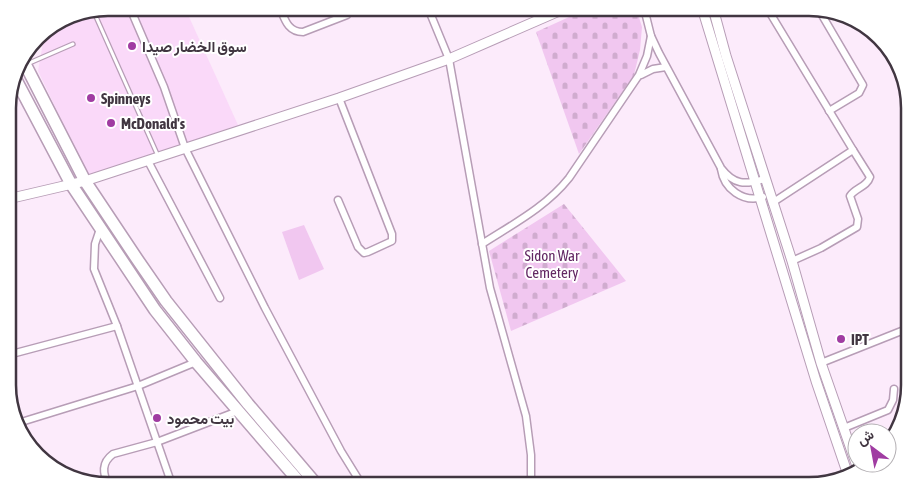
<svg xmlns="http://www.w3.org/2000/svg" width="917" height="493" font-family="'Asap Condensed',Vazirmatn,sans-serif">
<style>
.built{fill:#fad9f9}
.cemetery{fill:url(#cemetery-stones)}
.pitch{fill:#f1c7f0}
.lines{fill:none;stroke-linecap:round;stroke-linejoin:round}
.lane-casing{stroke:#b79db6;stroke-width:5.5}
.street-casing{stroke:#b79db6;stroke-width:9}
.secondary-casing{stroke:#b79db6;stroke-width:11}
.highway-casing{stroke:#b79db6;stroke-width:14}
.lane{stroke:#fff;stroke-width:3}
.street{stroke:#fff;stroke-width:6}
.secondary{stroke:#fff;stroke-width:9}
.highway{stroke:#fff;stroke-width:11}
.poi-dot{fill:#a03ca2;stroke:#fff;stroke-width:2}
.labels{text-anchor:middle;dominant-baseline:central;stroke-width:4;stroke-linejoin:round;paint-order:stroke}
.poi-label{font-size:15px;font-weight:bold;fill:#413641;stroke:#fff;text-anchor:start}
.park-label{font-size:15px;fill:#622763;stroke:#fff}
.rim{fill:none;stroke:#413641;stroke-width:2.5}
</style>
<defs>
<pattern id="cemetery-stones" width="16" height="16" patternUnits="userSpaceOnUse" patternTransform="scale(1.25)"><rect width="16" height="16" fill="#f1c7f0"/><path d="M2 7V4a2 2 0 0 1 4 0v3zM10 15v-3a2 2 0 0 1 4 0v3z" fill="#d0accf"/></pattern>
</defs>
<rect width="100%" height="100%" fill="#fcebfb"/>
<polygon class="built" points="108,8 185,8 238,125 89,178 38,71 45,31 70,15"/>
<g class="cemetery">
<polygon points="589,8 636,8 642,27 640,50 634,75 579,154 536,32"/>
<polygon points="564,204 626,281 511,331 489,251"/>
</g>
<polygon class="pitch" points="304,225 324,269 299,280 282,232"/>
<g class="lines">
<defs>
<g id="lane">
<polyline points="93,10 158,156"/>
<polyline points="27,64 73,44"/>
</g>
<g id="street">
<polyline points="130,8 164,87 185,148 265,308 341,451 362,485"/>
<path d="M280,8c5,12 8,24 23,24l44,-17"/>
<polyline points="428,8 449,59 490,288 526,416 531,455 531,485"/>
<path d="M644,8l7,28 8,17 62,115c13,17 24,17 43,11"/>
<polyline points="767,8 853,150 772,203"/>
<polyline points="819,10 863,85 859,93 829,111"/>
<polyline points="641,75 653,69 666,67"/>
<polyline points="148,161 220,298"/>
<path d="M721,169c3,20 22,34 42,28"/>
<polyline points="338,200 358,247 364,253 368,252 392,241 392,234 339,98"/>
<polyline points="100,229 95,244 94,269 117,326 172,485"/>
<path d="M482,244c31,-20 64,-37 87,-66l70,-103 8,-19 4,-20"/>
<path d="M792,261l29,-13 36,-21 1,-8 -8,-23c5,-8 17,-9 20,-19l-17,-27"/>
<polyline points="8,355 117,326"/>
<polyline points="821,363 909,328"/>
<polyline points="8,365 11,393 10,402"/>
<polyline points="18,423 138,386 196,362"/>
<polyline points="844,428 888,410 893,400 894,389"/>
<path d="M108,485c-5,-12 -7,-22 5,-31l44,-12 81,-31"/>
</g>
<g id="secondary">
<polyline points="702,8 816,381 848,475"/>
<polyline points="713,8 726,56 792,261 821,363 859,472"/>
<polyline points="8,199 85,181 339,98 449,59 566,8"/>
</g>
<g id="highway">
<polyline points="22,58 85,181 137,259 166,301 248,404 317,485"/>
<polyline points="14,76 71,184 155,310 196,362 302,485"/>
</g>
</defs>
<use href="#lane" class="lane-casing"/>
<use href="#street" class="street-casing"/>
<use href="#secondary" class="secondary-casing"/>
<use href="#highway" class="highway-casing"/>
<use href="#lane" class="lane"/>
<use href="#street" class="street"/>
<use href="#secondary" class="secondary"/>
<use href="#highway" class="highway"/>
</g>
<g class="poi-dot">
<circle cx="132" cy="46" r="5"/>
<circle cx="91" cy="98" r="5"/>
<circle cx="111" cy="123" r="5"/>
<circle cx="841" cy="339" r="5"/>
<circle cx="157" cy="418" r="5"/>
</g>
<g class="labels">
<g class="poi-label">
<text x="142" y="46">سوق الخضار صيدا</text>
<text x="101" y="98">Spinneys</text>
<text x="121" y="123">McDonald's</text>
<text x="851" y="339">IPT</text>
<text x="167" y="418">بيت محمود</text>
</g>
<g class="park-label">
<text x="552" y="255">Sidon War<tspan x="552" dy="17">Cemetery</tspan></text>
</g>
</g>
<path d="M0 0H917V493H0ZM108 16H809A92 92 0 0 1 901 108V385A92 92 0 0 1 809 477H108A92 92 0 0 1 16 385V108A92 92 0 0 1 108 16Z" fill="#fff" fill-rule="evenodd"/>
<path class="rim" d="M108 16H809A92 92 0 0 1 901 108V385A92 92 0 0 1 809 477H108A92 92 0 0 1 16 385V108A92 92 0 0 1 108 16Z"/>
<g transform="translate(872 448) rotate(328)"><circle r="24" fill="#ffffff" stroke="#b3afb3"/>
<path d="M0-4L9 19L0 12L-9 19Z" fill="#a03ca2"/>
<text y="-8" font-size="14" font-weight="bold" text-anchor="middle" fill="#413641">ش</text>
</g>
</svg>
